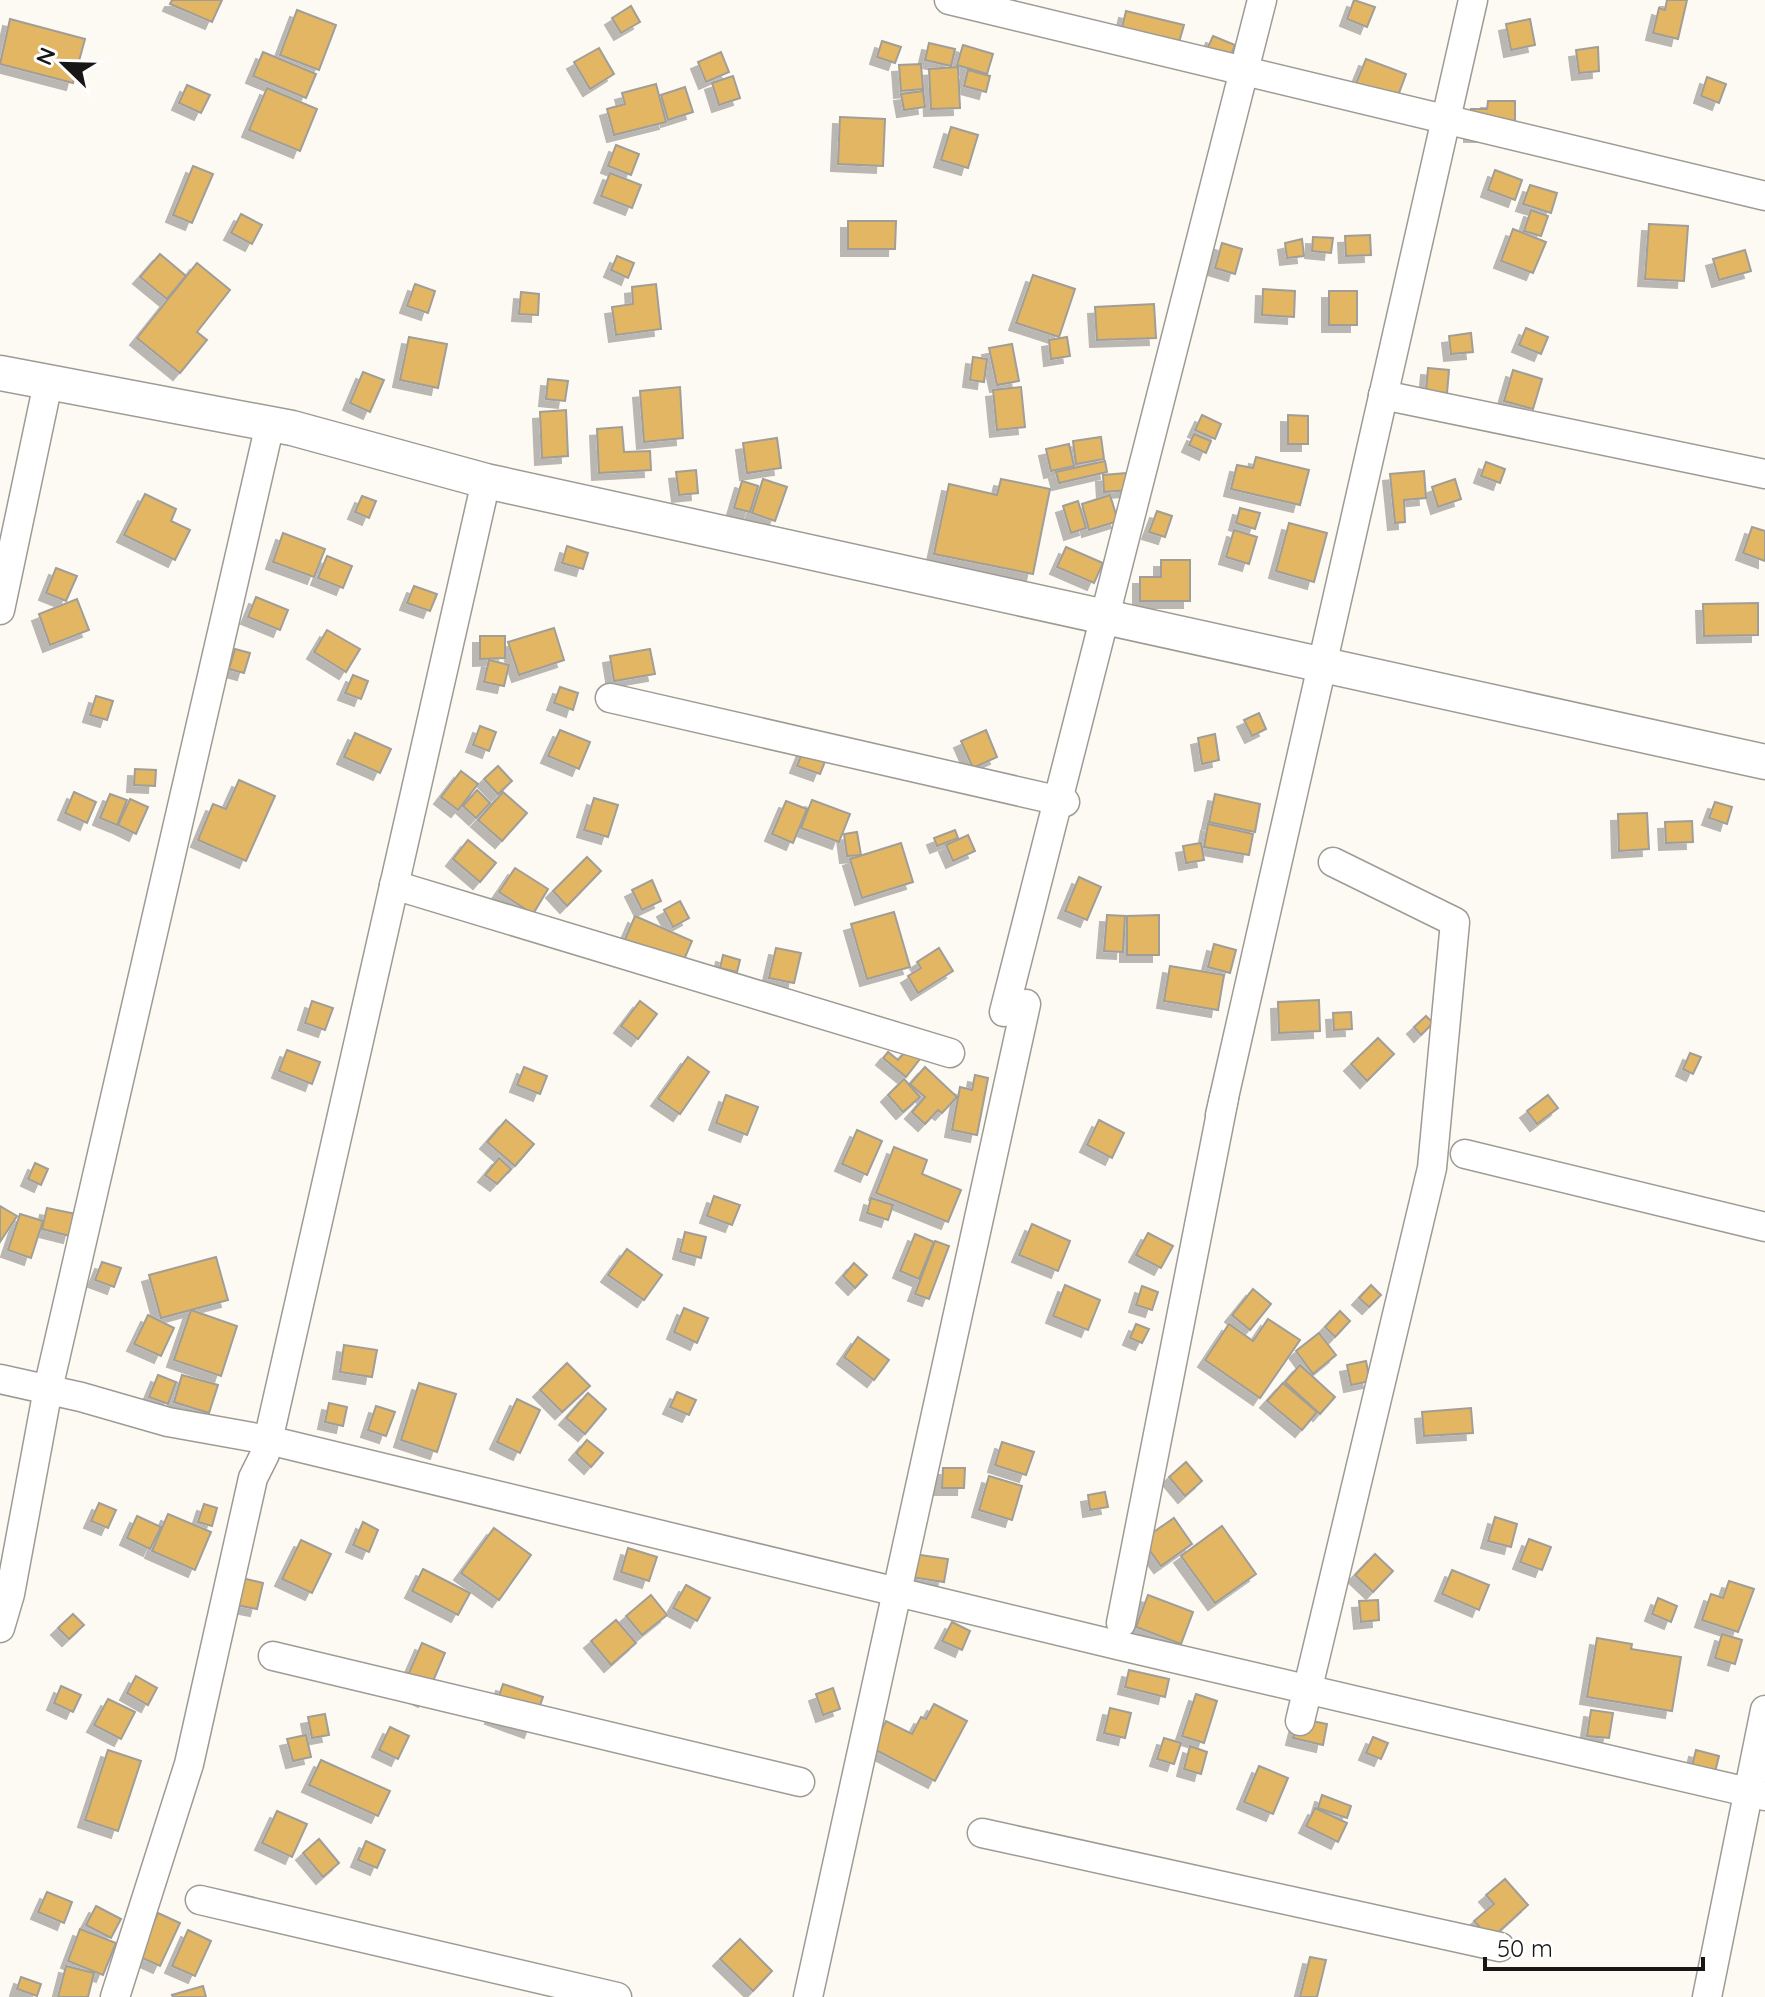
<svg xmlns="http://www.w3.org/2000/svg" width="1765" height="1997" font-family="Quicksand,sans-serif">
<style>
.building{fill:#e2b663;stroke:#a19e98;stroke-width:2;filter:url(#shadow)}
.lines{fill:none;stroke-linecap:round;stroke-linejoin:round}
.minor-casing{stroke:#9e9b95;stroke-width:31}
.tertiary-casing{stroke:#9e9b95;stroke-width:37}
.minor{stroke:#fff;stroke-width:28}
.tertiary{stroke:#fff;stroke-width:34}
</style>
<defs>
<filter id="shadow"><feDropShadow dx="-7" dy="7" stdDeviation="0" flood-color="#0004"/></filter>
</defs>
<rect width="100%" height="100%" fill="#fdf9f3"/>
<g class="building">
<polygon points="172,0 222,0 212,22 170,4"/>
<polygon points="1354,0 1375,7 1367,27 1347,19"/>
<polygon points="1667,0 1687,0 1678,39 1653,33 1659,8 1665,10"/>
<polygon points="631,6 640,22 621,33 612,18"/>
<polygon points="297,10 336,25 319,70 280,55"/>
<polygon points="1126,11 1184,25 1177,49 1120,36"/>
<polygon points="10,19 85,39 73,83 0,64"/>
<polygon points="1530,19 1535,45 1511,50 1506,24"/>
<polygon points="1213,36 1235,45 1227,65 1204,56"/>
<polygon points="882,41 901,47 895,63 877,57"/>
<polygon points="929,43 955,49 951,66 925,60"/>
<polygon points="963,45 993,54 987,74 957,65"/>
<polygon points="1598,47 1599,71 1579,73 1576,50"/>
<polygon points="599,48 614,74 590,89 574,62"/>
<polygon points="263,52 316,74 306,98 253,76"/>
<polygon points="721,52 729,72 706,82 698,62"/>
<polygon points="1366,59 1406,74 1392,112 1351,96"/>
<polygon points="921,64 923,89 901,91 899,65"/>
<polygon points="958,67 960,108 931,109 929,69"/>
<polygon points="968,70 990,76 986,92 964,86"/>
<polygon points="733,76 740,98 719,105 712,83"/>
<polygon points="1707,77 1726,84 1719,103 1701,96"/>
<polygon points="656,84 666,122 614,135 607,109 625,104 622,93"/>
<polygon points="187,85 210,95 201,113 179,103"/>
<polygon points="685,87 693,112 668,120 661,95"/>
<polygon points="267,88 317,109 300,151 249,130"/>
<polygon points="923,91 925,107 904,110 901,94"/>
<polygon points="1488,101 1515,101 1515,135 1471,135 1471,109 1487,109"/>
<polygon points="840,117 885,119 883,166 838,164"/>
<polygon points="951,127 978,135 968,168 941,160"/>
<polygon points="616,145 639,154 631,175 608,166"/>
<polygon points="193,166 213,174 192,223 173,215"/>
<polygon points="1495,170 1522,180 1515,200 1488,190"/>
<polygon points="610,173 641,185 632,208 601,196"/>
<polygon points="1530,185 1557,193 1551,213 1523,204"/>
<polygon points="1531,210 1548,216 1541,236 1524,231"/>
<polygon points="241,214 262,225 252,244 231,233"/>
<polygon points="848,221 896,221 895,249 848,249"/>
<polygon points="1649,224 1688,226 1684,281 1645,279"/>
<polygon points="1513,229 1546,242 1533,273 1501,261"/>
<polygon points="1370,235 1371,255 1346,256 1345,236"/>
<polygon points="1313,237 1333,238 1331,253 1312,251"/>
<polygon points="1302,239 1304,256 1287,258 1285,243"/>
<polygon points="1222,243 1242,249 1235,274 1215,268"/>
<polygon points="1745,250 1751,271 1719,280 1713,259"/>
<polygon points="160,254 186,276 167,299 140,277"/>
<polygon points="617,256 634,263 628,278 611,270"/>
<polygon points="197,263 230,290 197,332 207,340 180,373 137,338"/>
<polygon points="1033,275 1075,289 1059,337 1016,323"/>
<polygon points="415,284 435,291 428,313 407,306"/>
<polygon points="656,284 661,329 616,335 612,307 633,304 632,287"/>
<polygon points="1263,289 1295,291 1294,317 1262,315"/>
<rect x="1329" y="291" width="28" height="34"/>
<polygon points="521,292 539,294 538,315 519,314"/>
<polygon points="1154,304 1156,338 1097,340 1095,307"/>
<polygon points="1526,328 1548,337 1541,354 1519,345"/>
<polygon points="1471,333 1473,352 1451,354 1449,336"/>
<polygon points="409,337 447,344 438,388 400,380"/>
<polygon points="1067,337 1070,356 1051,359 1049,340"/>
<polygon points="1012,344 1019,381 997,385 989,348"/>
<polygon points="973,357 987,359 984,382 970,380"/>
<polygon points="1428,368 1449,370 1447,393 1426,391"/>
<polygon points="1513,370 1542,379 1533,409 1504,401"/>
<polygon points="363,372 384,380 370,412 350,403"/>
<polygon points="548,379 568,381 565,401 546,399"/>
<polygon points="680,387 683,438 644,442 640,391"/>
<polygon points="1021,387 1025,427 997,430 993,390"/>
<polygon points="566,410 568,456 542,458 540,412"/>
<polygon points="1202,415 1221,424 1215,439 1195,430"/>
<polygon points="1288,415 1308,416 1308,444 1288,444"/>
<polygon points="622,427 624,452 650,451 651,470 599,473 597,429"/>
<polygon points="1194,434 1211,441 1206,453 1189,445"/>
<polygon points="1101,437 1104,459 1076,464 1073,441"/>
<polygon points="777,438 781,468 747,473 743,443"/>
<polygon points="1069,444 1074,466 1051,471 1046,449"/>
<polygon points="1256,457 1309,470 1300,505 1231,489 1237,465 1253,468"/>
<polygon points="1105,461 1107,472 1059,483 1056,472"/>
<polygon points="1486,462 1505,469 1500,483 1481,476"/>
<polygon points="696,470 698,493 679,495 676,472"/>
<polygon points="1424,471 1426,498 1404,500 1405,522 1395,523 1390,474"/>
<polygon points="1126,473 1128,490 1104,492 1103,475"/>
<polygon points="763,479 787,487 775,521 752,513"/>
<polygon points="1001,479 1050,489 1033,574 934,554 949,484 997,495"/>
<polygon points="1455,479 1461,499 1438,507 1432,487"/>
<polygon points="742,481 758,486 750,512 734,508"/>
<polygon points="145,494 176,509 171,521 190,530 175,560 124,535"/>
<polygon points="1110,495 1118,521 1089,530 1082,504"/>
<polygon points="362,496 376,501 369,518 355,512"/>
<polygon points="1078,501 1086,528 1071,533 1063,506"/>
<polygon points="1240,508 1260,513 1255,529 1236,523"/>
<polygon points="1157,511 1172,516 1165,537 1149,532"/>
<polygon points="1289,523 1327,533 1314,582 1276,571"/>
<polygon points="1752,527 1765,531 1765,561 1743,553"/>
<polygon points="1234,530 1257,537 1249,564 1226,557"/>
<polygon points="283,533 325,549 314,577 273,562"/>
<polygon points="567,546 588,553 583,569 562,563"/>
<polygon points="1066,547 1103,563 1094,583 1057,567"/>
<polygon points="327,556 352,566 343,588 318,578"/>
<polygon points="1161,560 1190,560 1190,601 1140,601 1140,577 1161,577"/>
<polygon points="56,568 77,576 66,601 46,593"/>
<polygon points="414,586 437,594 430,611 407,603"/>
<polygon points="256,597 288,610 280,630 248,617"/>
<polygon points="77,599 89,630 50,645 39,614"/>
<polygon points="1758,603 1758,635 1704,636 1703,604"/>
<polygon points="554,628 564,660 519,675 508,642"/>
<polygon points="327,630 360,649 346,672 314,652"/>
<polygon points="480,636 505,636 505,658 480,659"/>
<polygon points="235,649 250,653 244,673 229,669"/>
<polygon points="650,649 655,674 614,681 610,656"/>
<polygon points="489,660 509,665 504,686 484,682"/>
<polygon points="353,675 368,681 361,699 345,693"/>
<polygon points="560,687 578,693 573,710 554,703"/>
<polygon points="96,696 113,701 107,720 90,715"/>
<polygon points="1259,713 1266,729 1252,736 1244,720"/>
<polygon points="480,726 496,732 489,751 473,745"/>
<polygon points="560,730 590,742 579,769 548,756"/>
<polygon points="986,730 997,757 973,768 961,741"/>
<polygon points="355,733 391,749 380,773 344,757"/>
<polygon points="1215,734 1219,760 1202,764 1198,738"/>
<polygon points="805,746 828,754 820,774 797,766"/>
<polygon points="498,766 512,781 498,794 484,779"/>
<polygon points="135,769 156,770 155,786 134,785"/>
<polygon points="461,771 478,784 458,810 441,797"/>
<polygon points="239,780 275,796 246,861 198,840 213,804 226,809"/>
<polygon points="477,790 490,803 476,818 463,806"/>
<polygon points="74,792 96,802 87,823 65,813"/>
<polygon points="503,792 527,813 502,841 478,820"/>
<polygon points="110,794 127,800 117,825 100,818"/>
<polygon points="1215,794 1260,804 1255,832 1209,822"/>
<polygon points="594,798 618,805 608,837 584,830"/>
<polygon points="130,799 148,807 136,834 118,825"/>
<polygon points="812,800 850,814 839,842 801,828"/>
<polygon points="786,801 807,809 793,843 772,834"/>
<polygon points="1715,802 1732,807 1727,824 1709,818"/>
<polygon points="1647,813 1649,849 1619,851 1618,814"/>
<polygon points="1692,821 1693,842 1666,843 1665,822"/>
<polygon points="1208,824 1253,834 1249,855 1204,847"/>
<polygon points="955,830 958,838 937,846 934,838"/>
<polygon points="857,832 861,855 847,856 844,834"/>
<polygon points="968,835 975,851 953,861 946,845"/>
<polygon points="468,840 496,863 480,882 453,859"/>
<polygon points="901,843 913,882 862,898 850,859"/>
<polygon points="1201,843 1204,860 1186,863 1183,846"/>
<polygon points="587,857 601,871 567,906 553,891"/>
<polygon points="515,868 548,889 533,914 499,892"/>
<polygon points="1079,877 1101,887 1087,920 1065,911"/>
<polygon points="652,880 661,901 642,910 632,890"/>
<polygon points="680,901 689,918 673,927 664,910"/>
<polygon points="894,912 910,967 867,979 851,924"/>
<polygon points="1107,915 1125,916 1123,952 1104,951"/>
<polygon points="1159,915 1159,955 1127,955 1127,916"/>
<polygon points="635,916 692,941 680,969 623,944"/>
<polygon points="1214,944 1236,950 1230,973 1208,967"/>
<polygon points="776,948 801,953 794,983 769,978"/>
<polygon points="939,948 953,971 918,993 908,976 921,968 917,962"/>
<polygon points="723,955 740,960 737,972 720,968"/>
<polygon points="1170,966 1224,975 1218,1010 1164,1001"/>
<polygon points="1319,1000 1320,1031 1279,1033 1278,1002"/>
<polygon points="312,1001 333,1008 325,1030 305,1023"/>
<polygon points="640,1001 657,1014 638,1039 621,1026"/>
<polygon points="1351,1012 1352,1029 1334,1030 1333,1013"/>
<polygon points="1426,1016 1433,1023 1421,1035 1414,1027"/>
<polygon points="1378,1038 1394,1054 1367,1081 1351,1064"/>
<polygon points="908,1049 920,1059 906,1077 883,1058 888,1052 898,1060"/>
<polygon points="287,1050 320,1062 312,1084 279,1071"/>
<polygon points="1690,1053 1701,1057 1693,1074 1683,1069"/>
<polygon points="688,1057 709,1072 680,1114 658,1099"/>
<polygon points="524,1067 547,1076 540,1094 517,1085"/>
<polygon points="925,1067 957,1097 942,1113 938,1110 925,1124 912,1112 925,1097 910,1084"/>
<polygon points="975,1075 988,1078 977,1135 952,1130 960,1087 972,1090"/>
<polygon points="904,1079 920,1097 903,1112 888,1095"/>
<polygon points="726,1095 758,1107 747,1135 716,1123"/>
<polygon points="1548,1095 1558,1108 1537,1124 1527,1111"/>
<polygon points="506,1120 534,1144 515,1166 487,1142"/>
<polygon points="1099,1120 1124,1133 1112,1158 1087,1145"/>
<polygon points="857,1130 882,1141 867,1175 842,1164"/>
<polygon points="894,1147 927,1160 922,1174 961,1190 948,1222 876,1193"/>
<polygon points="499,1158 511,1169 497,1184 485,1175"/>
<polygon points="35,1163 48,1169 41,1185 28,1179"/>
<polygon points="714,1196 740,1205 732,1225 707,1216"/>
<polygon points="871,1198 893,1205 888,1220 867,1213"/>
<polygon points="0,1206 17,1216 0,1242"/>
<polygon points="47,1208 76,1214 70,1236 42,1229"/>
<polygon points="20,1214 43,1221 31,1258 8,1250"/>
<polygon points="1032,1224 1070,1241 1058,1271 1019,1255"/>
<polygon points="685,1232 706,1237 701,1258 680,1252"/>
<polygon points="1148,1233 1173,1246 1161,1268 1136,1255"/>
<polygon points="915,1234 934,1242 919,1279 900,1271"/>
<polygon points="935,1241 949,1246 929,1299 915,1294"/>
<polygon points="627,1249 662,1275 644,1300 608,1275"/>
<polygon points="216,1257 228,1300 161,1318 149,1275"/>
<polygon points="102,1262 121,1268 114,1287 95,1280"/>
<polygon points="854,1263 867,1275 855,1288 843,1276"/>
<polygon points="1065,1285 1100,1300 1088,1330 1053,1316"/>
<polygon points="1371,1285 1381,1295 1369,1307 1359,1298"/>
<polygon points="1142,1286 1158,1292 1152,1310 1136,1305"/>
<polygon points="1253,1289 1271,1304 1250,1330 1232,1315"/>
<polygon points="684,1308 708,1318 697,1343 674,1332"/>
<polygon points="191,1310 237,1326 221,1376 174,1360"/>
<polygon points="1340,1311 1350,1321 1335,1337 1325,1327"/>
<polygon points="148,1315 174,1328 161,1356 134,1344"/>
<polygon points="1268,1319 1300,1340 1260,1398 1205,1360 1229,1324 1253,1341"/>
<polygon points="1136,1324 1149,1329 1142,1343 1130,1338"/>
<polygon points="1319,1333 1336,1355 1313,1374 1296,1351"/>
<polygon points="858,1337 889,1360 874,1380 844,1357"/>
<polygon points="344,1345 377,1350 372,1377 340,1372"/>
<polygon points="1366,1361 1370,1381 1351,1385 1347,1365"/>
<polygon points="567,1363 590,1386 562,1412 540,1390"/>
<polygon points="1300,1365 1335,1397 1320,1414 1285,1382"/>
<polygon points="158,1375 176,1382 168,1404 149,1397"/>
<polygon points="182,1375 218,1385 209,1413 174,1402"/>
<polygon points="419,1383 456,1394 437,1452 401,1440"/>
<polygon points="1283,1383 1317,1412 1302,1430 1267,1401"/>
<polygon points="677,1392 696,1400 689,1415 670,1407"/>
<polygon points="588,1393 606,1409 585,1434 566,1418"/>
<polygon points="517,1399 540,1410 520,1453 497,1442"/>
<polygon points="329,1403 347,1407 343,1426 325,1422"/>
<polygon points="376,1406 395,1412 386,1436 368,1430"/>
<polygon points="1471,1408 1473,1433 1424,1436 1422,1412"/>
<polygon points="587,1440 603,1453 591,1467 576,1453"/>
<polygon points="1002,1442 1034,1452 1026,1475 995,1465"/>
<polygon points="1186,1462 1202,1481 1185,1496 1169,1477"/>
<polygon points="943,1468 965,1468 964,1488 942,1488"/>
<polygon points="989,1476 1022,1486 1012,1520 979,1510"/>
<polygon points="1105,1492 1108,1507 1090,1510 1088,1495"/>
<polygon points="99,1503 116,1510 108,1528 91,1521"/>
<polygon points="204,1504 217,1508 212,1526 198,1522"/>
<polygon points="168,1514 211,1532 195,1570 152,1551"/>
<polygon points="137,1516 161,1527 150,1549 127,1538"/>
<polygon points="1495,1517 1517,1524 1511,1547 1488,1541"/>
<polygon points="1174,1518 1192,1544 1161,1566 1142,1540"/>
<polygon points="363,1522 378,1530 369,1552 353,1545"/>
<polygon points="1222,1526 1256,1574 1215,1603 1181,1556"/>
<polygon points="494,1528 531,1555 499,1600 461,1573"/>
<polygon points="1529,1539 1551,1547 1542,1570 1520,1562"/>
<polygon points="301,1540 331,1554 312,1593 282,1579"/>
<polygon points="628,1548 657,1557 649,1581 621,1572"/>
<polygon points="914,1554 948,1559 944,1582 911,1577"/>
<polygon points="1375,1554 1393,1571 1373,1592 1355,1575"/>
<polygon points="423,1569 470,1593 458,1615 412,1591"/>
<polygon points="1452,1570 1489,1585 1479,1610 1442,1594"/>
<polygon points="242,1578 263,1583 257,1609 236,1605"/>
<polygon points="1729,1581 1754,1589 1738,1632 1702,1620 1711,1594 1723,1598"/>
<polygon points="686,1585 710,1598 697,1621 673,1608"/>
<polygon points="651,1595 667,1615 642,1635 626,1616"/>
<polygon points="1148,1595 1193,1612 1181,1644 1136,1627"/>
<polygon points="1658,1598 1677,1606 1671,1622 1652,1614"/>
<polygon points="1378,1600 1379,1620 1361,1622 1359,1601"/>
<polygon points="73,1614 84,1625 69,1639 58,1628"/>
<polygon points="616,1620 636,1643 611,1665 591,1641"/>
<polygon points="952,1622 970,1631 962,1650 942,1641"/>
<polygon points="1722,1634 1742,1640 1735,1664 1715,1658"/>
<polygon points="1597,1638 1632,1644 1631,1649 1681,1657 1672,1711 1587,1697"/>
<polygon points="422,1643 445,1653 425,1700 402,1689"/>
<polygon points="1129,1670 1169,1679 1165,1697 1125,1687"/>
<polygon points="136,1676 157,1688 148,1705 127,1693"/>
<polygon points="503,1684 543,1697 531,1731 492,1717"/>
<polygon points="61,1686 81,1695 73,1712 54,1703"/>
<polygon points="833,1688 840,1709 823,1715 816,1694"/>
<polygon points="1196,1694 1217,1701 1204,1743 1182,1736"/>
<polygon points="108,1699 135,1712 121,1739 94,1725"/>
<polygon points="934,1704 967,1721 935,1781 872,1748 886,1721 912,1734 921,1717 926,1719"/>
<polygon points="1110,1708 1131,1713 1125,1738 1104,1733"/>
<polygon points="1591,1710 1613,1713 1609,1738 1587,1736"/>
<polygon points="325,1714 329,1735 312,1738 308,1717"/>
<polygon points="1298,1718 1327,1724 1323,1745 1293,1738"/>
<polygon points="390,1727 409,1736 398,1759 379,1750"/>
<polygon points="306,1735 311,1757 293,1761 287,1739"/>
<polygon points="1373,1737 1388,1743 1381,1759 1366,1753"/>
<polygon points="1164,1738 1181,1743 1174,1764 1157,1759"/>
<polygon points="1190,1746 1207,1752 1201,1774 1184,1769"/>
<polygon points="108,1750 141,1761 118,1831 85,1820"/>
<polygon points="1696,1750 1719,1756 1715,1772 1692,1766"/>
<polygon points="321,1760 390,1791 378,1816 309,1785"/>
<polygon points="1259,1766 1288,1778 1273,1814 1244,1802"/>
<polygon points="1322,1795 1351,1806 1347,1818 1318,1808"/>
<polygon points="1315,1808 1347,1823 1338,1842 1306,1826"/>
<polygon points="277,1811 307,1824 292,1857 262,1843"/>
<polygon points="319,1839 339,1863 323,1877 303,1853"/>
<polygon points="366,1841 385,1850 377,1868 358,1860"/>
<polygon points="1505,1879 1528,1905 1491,1939 1474,1921 1494,1904 1486,1895"/>
<polygon points="47,1892 72,1902 64,1923 38,1912"/>
<polygon points="96,1906 121,1919 111,1938 86,1925"/>
<polygon points="158,1913 180,1923 160,1966 138,1956"/>
<polygon points="80,1929 116,1943 103,1975 68,1961"/>
<polygon points="188,1930 211,1941 195,1976 172,1966"/>
<polygon points="740,1939 772,1971 753,1991 720,1959"/>
<polygon points="1310,1957 1326,1960 1317,1997 1300,1997"/>
<polygon points="66,1966 94,1973 88,1997 58,1997"/>
<polygon points="21,1977 41,1984 37,1996 17,1989"/>
<polygon points="203,1986 206,1997 173,1997 172,1995"/>
</g>
<g class="lines">
<defs>
<g id="minor">
<polyline points="949,0 1765,196"/>
<polyline points="1383,395 1765,474"/>
<polyline points="0,610 48,383"/>
<polyline points="610,698 1065,802"/>
<polyline points="394,885 950,1053"/>
<polyline points="1004,1012 1262,0"/>
<polyline points="1220,1115 1473,0"/>
<polyline points="1465,1154 1765,1227"/>
<polyline points="0,1379 81,1397 168,1422 268,1440 1121,1646 1765,1796"/>
<polyline points="1121,1623 1224,1098"/>
<polyline points="0,1628 10,1594 48,1389 270,424"/>
<polyline points="273,1656 800,1782"/>
<polyline points="1300,1721 1432,1168 1455,922 1333,862"/>
<polyline points="982,1833 1500,1947"/>
<polyline points="200,1900 617,1997"/>
<polyline points="115,1997 189,1764 253,1478 265,1454 486,481"/>
<polyline points="808,1997 1026,1004"/>
<polyline points="1707,1997 1765,1710"/>
</g>
<polyline id="tertiary" points="0,373 292,428 486,481 1765,762"/>
</defs>
<use href="#minor" class="minor-casing"/>
<use href="#tertiary" class="tertiary-casing"/>
<use href="#minor" class="minor"/>
<use href="#tertiary" class="tertiary"/>
</g>
<g transform="translate(64 64) rotate(293)" stroke="#ffffff" stroke-width="6" paint-order="stroke">
<path d="M0-6L14 30L0 20L-14 30Z" fill="#181715"/>
<text y="-12" font-size="22" font-weight="bold" text-anchor="middle" fill="#181715">N</text>
</g>
<path d="M1485 1957v12h218v-12" fill="none" stroke="#181715" stroke-width="4"/>
<text x="1497" y="1957" font-size="24" fill="#181715" stroke="#ffffff" stroke-width="6" paint-order="stroke">50 m</text>
</svg>
